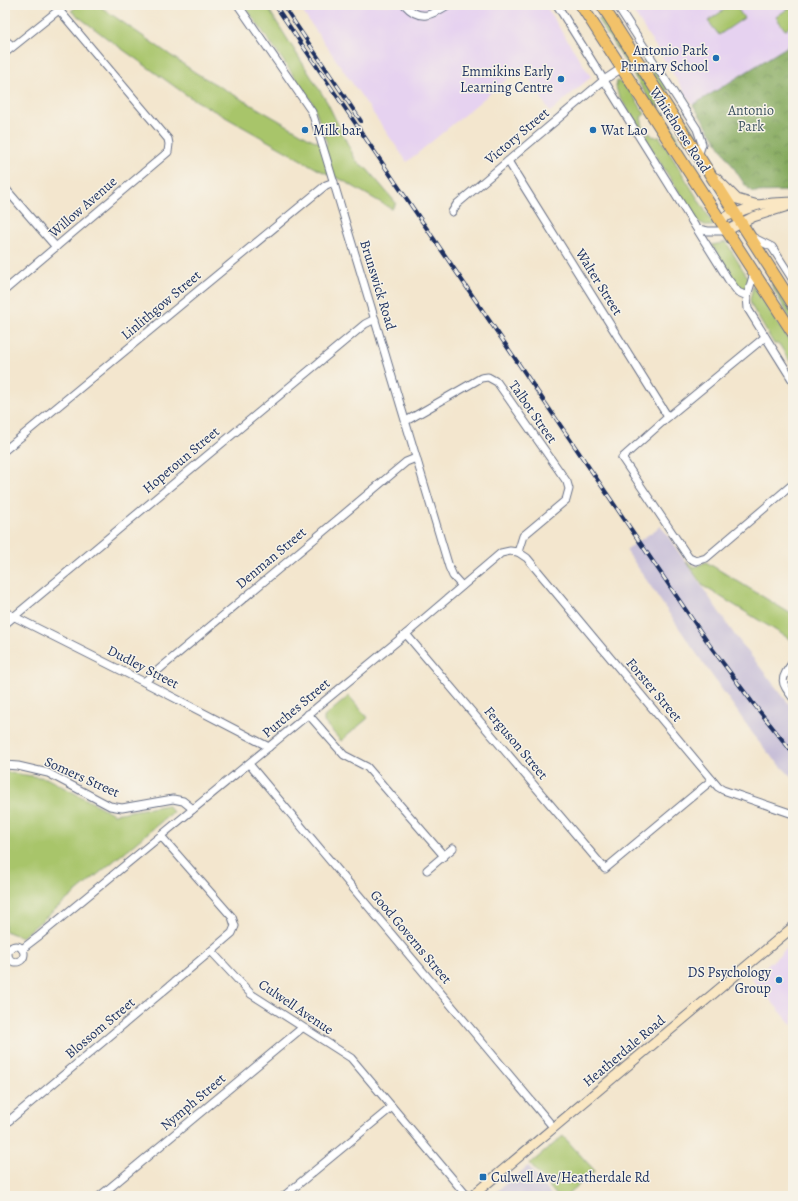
<svg xmlns="http://www.w3.org/2000/svg" width="798" height="1201" font-family="Alegreya,serif">
<style>
.built{fill:#e6d2f0}
.industrial{fill:#c8bfd8}
.green{fill:#a8c56b;stroke:#627a64}
.forest{fill:url(#forest-crowns);stroke:#506c5e}
.garden{fill:url(#garden-furrows);stroke:#627a64}
.lines{fill:none;stroke-linecap:round;stroke-linejoin:round}
.minor-casing{stroke:#676f85;stroke-width:9}
.secondary-casing{stroke:#676f85;stroke-width:11}
.trunk-casing{stroke:#676f85;stroke-width:13}
.minor{stroke:#fff;stroke-width:7}
.secondary{stroke:#fae7c3;stroke-width:9}
.trunk{stroke:#f2c26a;stroke-width:11}
.rail-casing{stroke:#1b2f5e;stroke-width:4}
.rail{stroke:#f7f3e8;stroke-width:2.5;stroke-dasharray:8;stroke-linecap:butt}
.poi-dot{fill:#1f6fb2;stroke:#f7f3e8;stroke-width:1.5}
.labels{text-anchor:middle;dominant-baseline:central;stroke-width:3;stroke-linejoin:round;paint-order:stroke}
.poi-label{font-size:14px;fill:#1b2f5e;stroke:#f7f3e8;text-anchor:end}
.park-label{font-size:14px;fill:#3e5461;stroke:#f7f3e8}
.street-label{font-size:14px;fill:#1b2f5e;stroke:#f7f3e8}
</style>
<defs>
<pattern id="forest-crowns" width="20" height="18" patternUnits="userSpaceOnUse"><rect width="20" height="18" fill="#86aa5f"/><path d="M2 6a3 3 0 1 1 6 0M12 15a3 3 0 1 1 6 0" fill="none" stroke="#6d8b52"/></pattern>
<pattern id="garden-furrows" width="10" height="10" patternUnits="userSpaceOnUse"><rect width="10" height="10" fill="#a8c56b"/><path d="M-1 1l2-2M0 10L10 0M9 11l2-2" fill="none" stroke="#88a05b"/></pattern>
</defs>
<rect width="100%" height="100%" fill="#f7f3e8"/>
<filter id="ink" filterUnits="userSpaceOnUse"><feTurbulence type="fractalNoise" baseFrequency=".025" numOctaves="2"/><feDisplacementMap in="SourceGraphic" scale="8" xChannelSelector="R" yChannelSelector="G"/><feConvolveMatrix kernelMatrix="1 2 1 2 8 2 1 2 1" color-interpolation-filters="sRGB"/></filter>
<filter id="wash" filterUnits="userSpaceOnUse"><feTurbulence type="fractalNoise" baseFrequency=".012" numOctaves="4" result="noise"/><feDisplacementMap in="SourceGraphic" scale="16" xChannelSelector="R" yChannelSelector="G"/><feGaussianBlur stdDeviation="0.9" result="paint"/><feColorMatrix in="noise" values="0 0 0 0 0 0 0 0 0 0 0 0 0 0 0 0 0 1.4 0 .05"/><feComposite in="paint" operator="in"/></filter>
<g filter="url(#wash)">
<rect width="100%" height="100%" fill="#f3e6ce"/>
<g class="built">
<polygon points="298,5 545,5 591,77 550,112 522,67 407,162"/>
<polygon points="629,5 793,5 793,43 693,105"/>
<polygon points="793,943 793,1026 752,979"/>
</g>
<g class="industrial">
<polygon points="661,526 734,634 793,709 793,778 770,755 758,741 692,647 626,550"/>
<polygon points="528,1166 552,1196 491,1196"/>
</g>
<g class="green">
<polygon points="79,5 98,5 196,73 311,139 328,146 313,103 244,5 266,5 327,102 355,159 360,164 367,169 396,203 392,209 342,180 319,170 188,96 108,39 71,11"/>
<polygon points="731,5 735,5 744,18 719,35 708,21"/>
<polygon points="790,7 793,11 793,24 785,30 776,17"/>
<polygon points="603,17 659,106 655,108 598,20"/>
<polygon points="640,47 668,90 664,92 637,49"/>
<polygon points="617,81 627,86 645,114 641,117 644,132 642,133 618,94 616,87"/>
<polygon points="674,101 698,137 697,138 671,103"/>
<polygon points="661,110 675,132 688,156 687,157 658,112"/>
<polygon points="650,133 653,137 655,136 657,138 659,136 714,225 712,226 707,226 697,221 644,137"/>
<polygon points="726,242 748,278 746,293 740,289 712,245"/>
<polygon points="753,286 793,346 793,366 779,344 774,344 751,305 750,300"/>
<polygon points="686,562 695,567 706,562 793,615 793,641 703,586"/>
<polygon points="349,696 368,718 341,741 324,722 324,717"/>
<polygon points="5,772 46,778 114,814 167,805 173,812 22,937 5,931"/>
<polygon points="563,1136 595,1171 566,1196 557,1196 530,1164"/>
</g>
<polygon class="forest" points="793,43 793,191 752,192 745,185 693,105"/>
<polygon class="garden" points="771,284 773,284 793,315 793,324"/>
</g>
<g filter="url(#ink)">
<g class="lines">
<defs>
<g id="minor">
<polyline points="238,5 312,112 326,157 449,567 453,576 462,586"/>
<path d="M405,5c15,17 27,10 43,0"/>
<polyline points="557,5 728,279 738,292 747,296"/>
<polyline points="617,5 697,129 702,144 698,156"/>
<polyline points="5,40 13,46"/>
<polyline points="5,53 65,5"/>
<polyline points="508,161 668,417"/>
<polyline points="5,188 56,247"/>
<polyline points="452,212 457,204 604,80 622,68"/>
<polyline points="698,229 708,231 726,231"/>
<polyline points="750,236 772,247 793,280"/>
<polyline points="754,273 747,296 748,309 793,381"/>
<polyline points="5,290 168,152 169,144 168,139 59,10"/>
<polyline points="765,337 668,417 622,458 689,558 696,561 706,558 793,484"/>
<polyline points="5,450 326,185 334,182"/>
<polyline points="518,552 527,558 718,787 723,790 793,814"/>
<polyline points="5,612 144,682 269,747"/>
<polyline points="5,624 365,324 375,319"/>
<polyline points="406,634 605,869 712,780"/>
<path d="M793,662c-13,18 -13,19 0,36"/>
<polyline points="144,682 406,462 416,458"/>
<polyline points="308,714 344,755 367,767 444,856"/>
<polyline points="249,764 554,1128"/>
<polyline points="5,765 18,766 48,773 110,806 122,808 173,799 183,801 193,809"/>
<polyline points="161,836 232,917 235,926 232,933 211,951 251,994 351,1058 467,1196"/>
<polyline points="427,870 453,848"/>
<circle cx="16" cy="954" r="8"/>
<polyline points="22,949 39,936 406,634 501,553 510,551 518,552 523,536 566,500 569,489 567,482 497,382 488,377 481,378 406,421"/>
<polyline points="5,1124 211,951"/>
<polyline points="100,1196 302,1028"/>
<polyline points="284,1196 392,1107"/>
</g>
<g id="secondary">
<polyline points="716,178 737,199 758,205"/>
<polyline points="719,219 758,205 773,203 793,202"/>
<polyline points="726,231 753,217 788,206"/>
<polyline points="472,1196 793,927"/>
</g>
<g id="trunk">
<polyline points="581,5 793,333"/>
<polyline points="602,5 793,304"/>
</g>
</defs>
<use href="#minor" class="minor-casing"/>
<use href="#secondary" class="secondary-casing"/>
<use href="#trunk" class="trunk-casing"/>
<use href="#minor" class="minor"/>
<use href="#secondary" class="secondary"/>
<use href="#trunk" class="trunk"/>
<defs>
<g id="rail">
<polyline points="275,5 711,647 752,702 793,753"/>
<polyline points="283,5 361,121"/>
</g>
</defs>
<use href="#rail" class="rail-casing"/>
<use href="#rail" class="rail"/>
</g>
</g>
<g class="poi-dot">
<circle cx="716" cy="58" r="4"/>
<circle cx="561" cy="79" r="4"/>
<circle cx="305" cy="130" r="4"/>
<circle cx="593" cy="130" r="4"/>
<circle cx="779" cy="980" r="4"/>
<rect x="479" y="1173" width="8" height="8" rx="2"/>
</g>
<g class="labels">
<g class="poi-label">
<text x="708" y="50">Antonio Park<tspan x="708" dy="16">Primary School</tspan></text>
<text x="553" y="71">Emmikins Early<tspan x="553" dy="16">Learning Centre</tspan></text>
<text x="313" y="130" text-anchor="start">Milk bar</text>
<text x="601" y="130" text-anchor="start">Wat Lao</text>
<text x="771" y="972">DS Psychology<tspan x="771" dy="16">Group</tspan></text>
<text x="491" y="1177" text-anchor="start">Culwell Ave/Heatherdale Rd</text>
</g>
<g class="park-label">
<text x="751" y="110">Antonio<tspan x="751" dy="16">Park</tspan></text>
</g>
<g class="street-label">
<text transform="translate(680 130) rotate(57)">Whitehorse Road</text>
<text transform="translate(517 136) rotate(-40)">Victory Street</text>
<text transform="translate(83 207) rotate(-41)">Willow Avenue</text>
<text transform="translate(599 282) rotate(58)">Walter Street</text>
<text transform="translate(378 285) rotate(73)">Brunswick Road</text>
<text transform="translate(161 305) rotate(-40)">Linlithgow Street</text>
<text transform="translate(533 412) rotate(55)">Talbot Street</text>
<text transform="translate(181 460) rotate(-40)">Hopetoun Street</text>
<text transform="translate(271 558) rotate(-40)">Denman Street</text>
<text transform="translate(143 667) rotate(27)">Dudley Street</text>
<text transform="translate(654 690) rotate(50)">Forster Street</text>
<text transform="translate(296 708) rotate(-40)">Purches Street</text>
<text transform="translate(516 743) rotate(50)">Ferguson Street</text>
<text transform="translate(82 777) rotate(24)">Somers Street</text>
<text transform="translate(411 937) rotate(50)">Good Governs Street</text>
<text transform="translate(296 1007) rotate(34)">Culwell Avenue</text>
<text transform="translate(100 1028) rotate(-40)">Blossom Street</text>
<text transform="translate(624 1051) rotate(-40)">Heatherdale Road</text>
<text transform="translate(193 1102) rotate(-40)">Nymph Street</text>
</g>
</g>
<rect width="798" height="1201" fill="none" stroke="#f7f3e8" stroke-width="20"/>
</svg>
